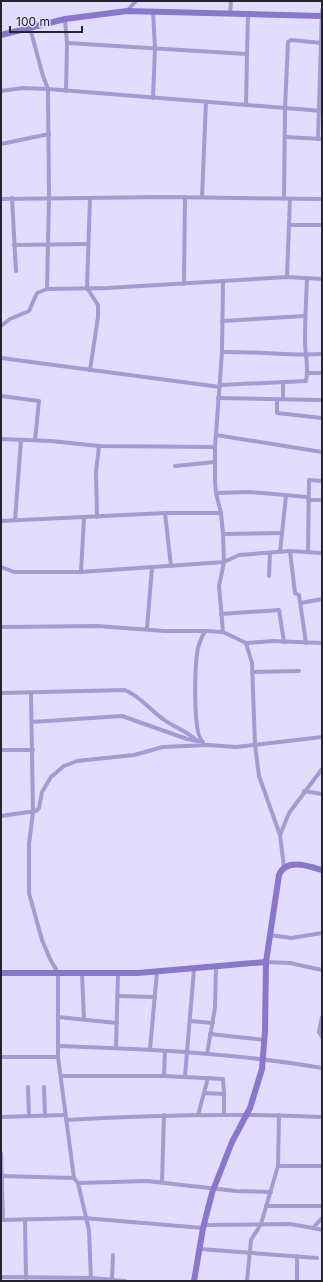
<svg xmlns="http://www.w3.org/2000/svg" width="323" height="1282" font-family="Inter,sans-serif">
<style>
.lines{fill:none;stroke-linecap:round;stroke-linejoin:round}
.street{stroke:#a69ad3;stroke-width:4}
.secondary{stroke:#8a76ca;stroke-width:6}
</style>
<rect width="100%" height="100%" fill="#e2ddfc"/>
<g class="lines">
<g class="street">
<polyline points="127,11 136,1"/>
<polyline points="153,11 155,48 153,98"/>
<polyline points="230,14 231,1"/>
<polyline points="65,19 67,43 66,91"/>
<polyline points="67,43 247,54 248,14"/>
<polyline points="1,91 23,88 48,89 43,76 30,28"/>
<polyline points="246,105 247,54"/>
<polyline points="285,137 322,139"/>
<polyline points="318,139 322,10"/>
<polyline points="1,144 49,134"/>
<polyline points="202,197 206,102"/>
<polyline points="12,198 16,271"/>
<polyline points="90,198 87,288 98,305 98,317 90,370"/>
<polyline points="284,198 285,108 288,42 291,40 322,43"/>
<polyline points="1,199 166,197 322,199"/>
<polyline points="289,225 322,225"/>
<polyline points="14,245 88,244"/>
<polyline points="287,277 290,199"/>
<polyline points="223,281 222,352 215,447 215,480 216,493 221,513 223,534 224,562 219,586 223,632"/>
<polyline points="184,284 185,197"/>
<polyline points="47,289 49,198 48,89 322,111"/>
<polyline points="222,321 305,316"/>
<polyline points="1,326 10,319 29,311 37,293 47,289 108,288 287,277 322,279"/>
<path d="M222,352c34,-1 67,4 100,2"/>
<polyline points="1,358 220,387"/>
<polyline points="308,373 322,373"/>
<polyline points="283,383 283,399"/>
<path d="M220,385l86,-4c3,-14 -1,-26 -1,-40 0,-21 1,-41 2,-62"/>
<polyline points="1,396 39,401 35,440"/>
<polyline points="218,398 322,400"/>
<polyline points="277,399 277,413 322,418"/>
<polyline points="216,435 322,452"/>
<polyline points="1,439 51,441 99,446 215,447"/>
<polyline points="175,466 215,462"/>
<polyline points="216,493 250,492 307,497"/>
<polyline points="308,500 322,500"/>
<polyline points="165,513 171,566"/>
<polyline points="97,517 96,472 99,446"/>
<polyline points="15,520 21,440"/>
<polyline points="1,521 165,513 221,513"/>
<polyline points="223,534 282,533"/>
<polyline points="290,551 295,593 299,595 306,643"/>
<polyline points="308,551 309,480 322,481"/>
<polyline points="280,552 286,496"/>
<polyline points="1,567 14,572 81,572 224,562 239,555 290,551 322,553"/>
<polyline points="81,572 84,518"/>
<polyline points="269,576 270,553"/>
<polyline points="301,603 322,599"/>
<polyline points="221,614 279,610 284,642"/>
<polyline points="1,627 97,626 164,631 205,631 223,632 246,643 252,663 255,745 259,776 280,835 284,867"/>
<polyline points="147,628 152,568"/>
<polyline points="246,643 273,641 322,643"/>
<polyline points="253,672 299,671"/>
<path d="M1,693l124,-3c16,7 24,19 38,29 10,8 25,12 34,22h4"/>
<polyline points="31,693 33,812 29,844 29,893 42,940 50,959 58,973 58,1057 74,1178 78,1183 89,1230 91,1281"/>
<polyline points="32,722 122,716 187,739 197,741"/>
<path d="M203,742c-11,-8 -8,-79 -5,-94 2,-7 4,-12 7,-17"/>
<polyline points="1,750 33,750"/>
<polyline points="304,791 322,794"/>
<polyline points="1,816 36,811 39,808 42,792 51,777 64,766 77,761 134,755 163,747 208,745 236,747 322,737"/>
<polyline points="280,835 289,813 322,769"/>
<polyline points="270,935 291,938 322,933"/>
<polyline points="266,962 290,963 322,970"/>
<polyline points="82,974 84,1019"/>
<polyline points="117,996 155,997"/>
<polyline points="58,1017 117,1023"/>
<polyline points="322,1017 319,1032 322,1037"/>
<polyline points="190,1021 213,1023"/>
<polyline points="210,1034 265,1040"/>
<path d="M58,1046c89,3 177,7 264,22"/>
<polyline points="116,1047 118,973"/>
<polyline points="150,1049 157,972"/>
<polyline points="207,1054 215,1008 216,966"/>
<polyline points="1,1057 58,1057"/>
<polyline points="61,1076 164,1076 223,1079 224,1094"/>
<polyline points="164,1076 165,1051"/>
<polyline points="185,1076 194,969"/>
<polyline points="28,1087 29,1116"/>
<polyline points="44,1087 45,1116"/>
<polyline points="204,1093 224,1094 224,1115"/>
<polyline points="198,1115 208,1078"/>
<polyline points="1,1117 65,1115"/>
<path d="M66,1120c85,-5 170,-7 256,-3"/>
<polyline points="1,1153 3,1220"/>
<polyline points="278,1166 322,1166"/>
<polyline points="1,1176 74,1178"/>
<polyline points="162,1182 164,1115"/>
<polyline points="78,1183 147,1181 236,1191 271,1192"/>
<polyline points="266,1206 322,1206"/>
<polyline points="322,1218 313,1228 322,1230"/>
<polyline points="1,1220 84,1218 203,1228"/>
<polyline points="25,1220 26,1278"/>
<polyline points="204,1225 290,1224 313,1228"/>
<polyline points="200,1249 317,1258"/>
<polyline points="1,1277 92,1278 125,1281"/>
<polyline points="112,1280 113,1255"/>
<polyline points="247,1281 251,1240 261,1224 278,1166 279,1115"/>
<polyline points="297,1281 297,1256"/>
</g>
<g class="secondary">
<polyline points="1,35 65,19 127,11 322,16"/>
<polyline points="1,973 138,973 266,962"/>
<path d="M194,1281l9,-53 9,-35 20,-51 18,-34 12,-39 3,-38 1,-69 13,-87c7,-17 29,-9 43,-5"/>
</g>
</g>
<rect width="323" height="1282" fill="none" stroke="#25232f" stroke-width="4"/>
<path d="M10 26v6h72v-6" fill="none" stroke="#25232f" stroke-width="2"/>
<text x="16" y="26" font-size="12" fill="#25232f" stroke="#e2ddfc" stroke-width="3" paint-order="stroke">100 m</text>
</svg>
